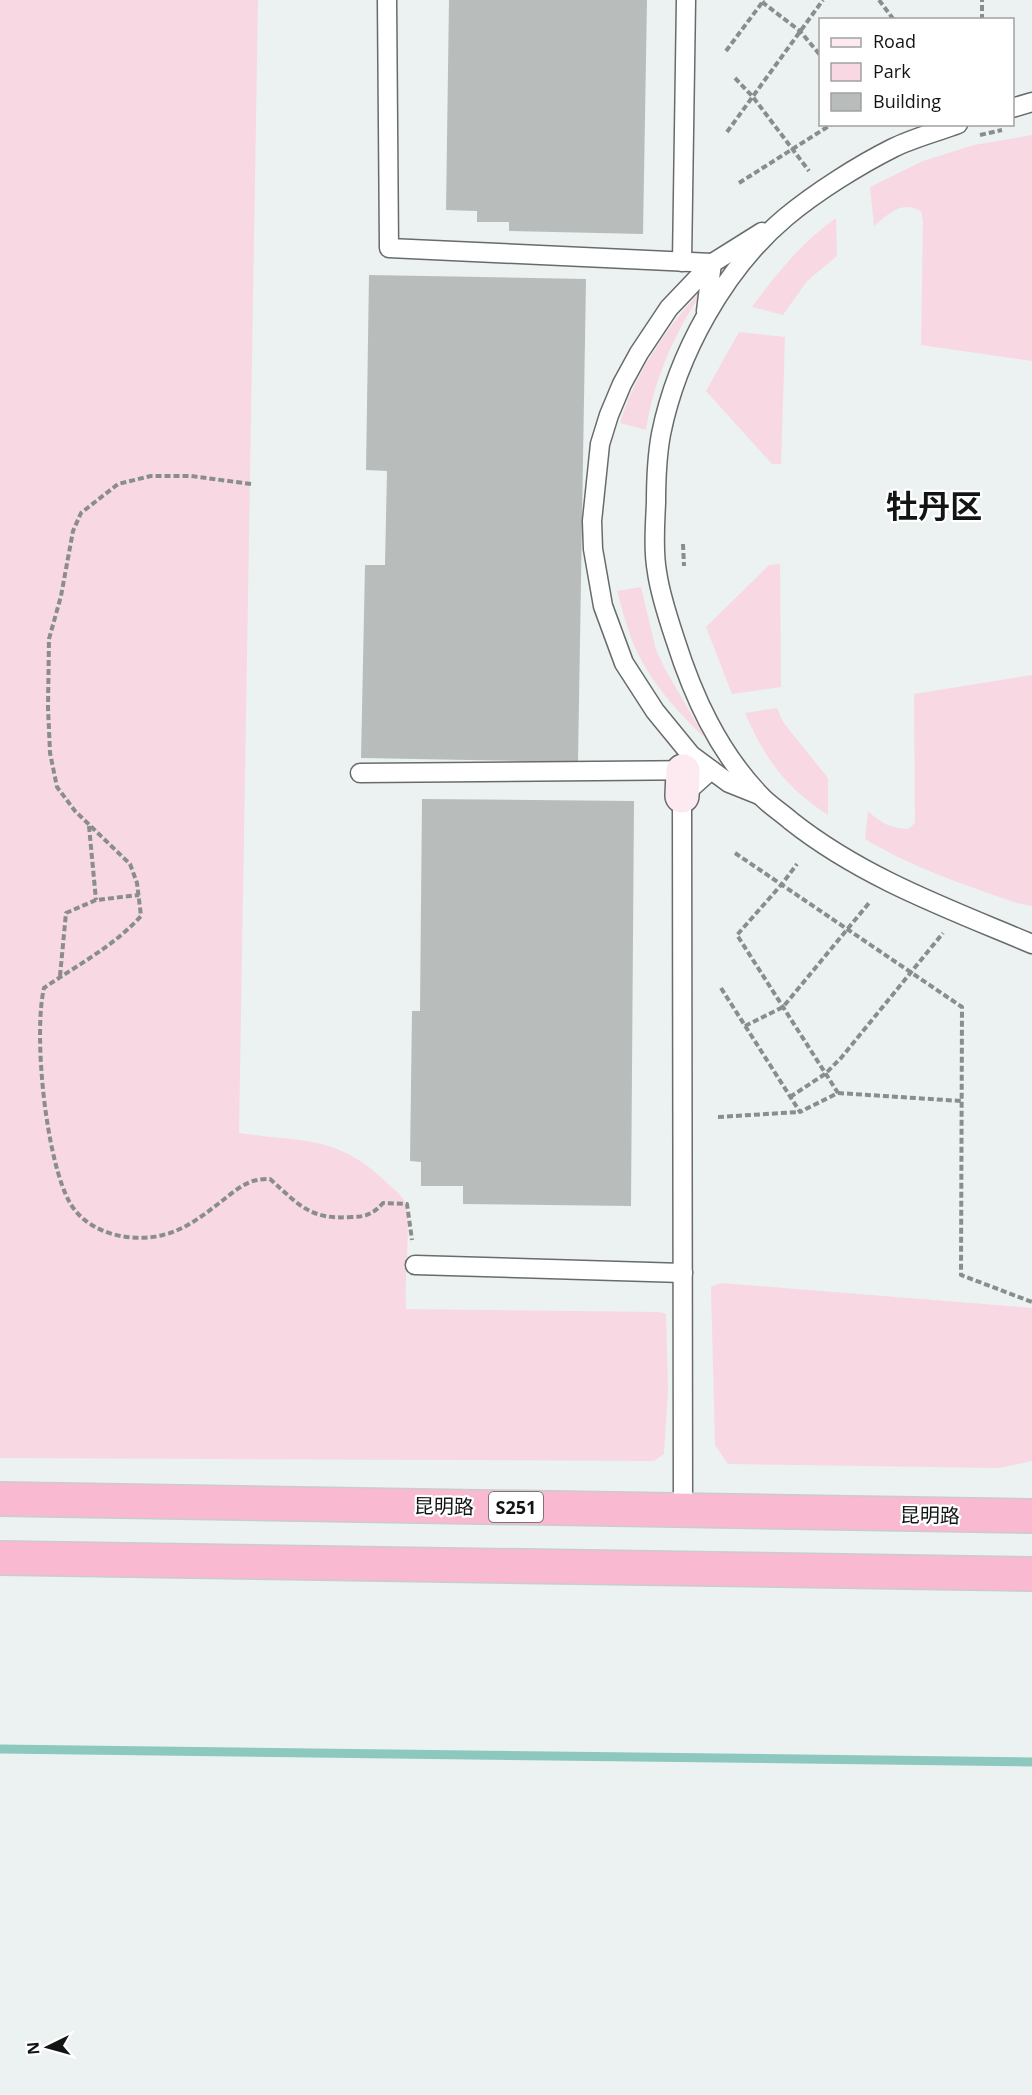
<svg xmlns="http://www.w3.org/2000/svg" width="1032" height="2095" font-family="'Open Sans','Noto Sans SC',sans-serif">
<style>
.green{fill:#f8d8e3}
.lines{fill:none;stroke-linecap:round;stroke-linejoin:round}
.stream{stroke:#8cc8be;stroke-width:9}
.building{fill:#b8bdbc}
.lane-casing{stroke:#676c6b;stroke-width:21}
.secondary-casing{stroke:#676c6b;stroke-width:36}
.highway-casing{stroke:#cbcccc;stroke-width:36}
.path{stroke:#898e8d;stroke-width:4;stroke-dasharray:6 3;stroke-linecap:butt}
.lane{stroke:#fff;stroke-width:18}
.secondary{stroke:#fdeaf1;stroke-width:33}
.highway{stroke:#f8b9d1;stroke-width:33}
.labels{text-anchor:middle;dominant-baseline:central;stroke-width:4.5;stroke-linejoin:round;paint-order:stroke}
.shield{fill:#fff;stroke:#5a5b5b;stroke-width:1.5}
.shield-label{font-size:18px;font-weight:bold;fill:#131515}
.street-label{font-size:20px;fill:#131515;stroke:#fff}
.town-label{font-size:32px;font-weight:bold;fill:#131515;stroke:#fff}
</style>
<rect width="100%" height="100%" fill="#ecf2f1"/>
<g class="green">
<path d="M0,0h258l-19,1133c63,10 98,1 148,50 7,6 19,16 20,24 3,34 -3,68 -1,102l253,3 7,2 2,75 -4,65 -10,7 -654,-3z"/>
<path d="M1032,135v226l-111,-16 2,-124 -2,-10c-20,-11 -32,3 -47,15l-4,-39 53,-26 51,-16z"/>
<path d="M836,218l1,38 -30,25 -24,34 -31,-8c25,-34 50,-65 84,-89z"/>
<path d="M700,292c-5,13 -12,21 -18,33 -17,32 -31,69 -36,105l-26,-7c15,-48 45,-94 80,-131z"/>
<polygon points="739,332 785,337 781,464 772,464 706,391"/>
<polygon points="780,564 781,687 732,694 706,627 769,565"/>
<path d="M641,587l15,63 9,19 40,69c-32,-30 -62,-65 -76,-106 -5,-14 -8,-28 -12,-41z"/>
<path d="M1032,675v231l-15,-3c-52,-18 -104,-35 -152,-64l3,-28c13,12 22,17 40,18l7,-6 -1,-129z"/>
<path d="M777,708l6,14 45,56v37c-42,-27 -63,-56 -83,-102z"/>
<polygon points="721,1283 1032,1308 1032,1461 999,1468 728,1464 715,1445 711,1287"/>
</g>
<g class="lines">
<polyline class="stream" points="0,1749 1032,1762"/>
</g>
<g class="building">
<polygon points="449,0 647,0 643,234 509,231 509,222 477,222 477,211 446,210"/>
<polygon points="369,275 586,279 578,762 361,758 365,565 385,565 387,471 366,470"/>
<polygon points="422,799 634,801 631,1206 463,1204 463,1186 421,1186 421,1162 410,1161 412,1011 420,1011"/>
</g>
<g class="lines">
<defs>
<g id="lane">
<polyline points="387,0 389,248 712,263 706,311"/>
<polyline points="1012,108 1032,102"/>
<path d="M958,124c-21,8 -45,14 -65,24 -34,17 -77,44 -107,69 -62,52 -109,138 -125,217 -4,22 -5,46 -5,69 -1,22 -3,47 1,69 3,22 11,46 18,67 18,57 43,112 85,156 9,10 21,17 31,26 72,57 158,88 241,123"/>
<polyline points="682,262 686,0"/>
<polyline points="360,773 711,770 682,796 683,1510"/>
<polyline points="759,795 729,783 691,755 655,711 624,663 603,606 593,549 592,521 600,444 609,415 622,384 639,353 669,308 711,264 762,232"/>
<polyline points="415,1265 683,1273"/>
</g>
<polyline id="secondary" points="682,796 683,771"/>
<g id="highway">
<polyline points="0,1499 1032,1516"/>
<polyline points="0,1558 1032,1574"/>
</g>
</defs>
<use href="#lane" class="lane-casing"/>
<use href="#secondary" class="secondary-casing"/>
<use href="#highway" class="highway-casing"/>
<g class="path">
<polyline points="879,0 894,20"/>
<polyline points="762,2 800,31 820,55"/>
<polyline points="982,20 982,0"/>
<polyline points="726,51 764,0"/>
<polyline points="735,78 753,97 809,171"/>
<polyline points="727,132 823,0"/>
<polyline points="980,135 1002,130"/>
<polyline points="739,183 832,124"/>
<path d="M251,484l-60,-8h-40l-33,8 -37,29 -8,18 -12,65 -12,43 -1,68 2,46 7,34 18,24 55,53 7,19 4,33c-28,31 -64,49 -97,72 -11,47 2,173 26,215 18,31 61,40 93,32 21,-5 38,-18 55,-31 12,-9 24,-21 39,-24 4,-1 9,-1 13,-1 29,26 40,41 81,38 15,0 22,-3 32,-14l24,1 5,36"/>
<polyline points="683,544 684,566"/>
<polyline points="89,826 96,900"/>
<polyline points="735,853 962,1007 961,1275 1032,1302"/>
<polyline points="60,976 66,913 96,900 139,895"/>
<polyline points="721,988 800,1112 838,1093 737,935 782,884 797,864"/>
<polyline points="745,1026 783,1007 869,903"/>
<polyline points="838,1093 961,1101"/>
<polyline points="790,1097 825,1074 841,1058 943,933"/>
<polyline points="718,1117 799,1112"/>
</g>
<use href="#lane" class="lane"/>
<use href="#secondary" class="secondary"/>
<use href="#highway" class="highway"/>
</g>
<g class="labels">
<rect class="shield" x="489" y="1492" width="54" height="30" rx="4.5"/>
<g class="shield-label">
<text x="516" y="1507">S251</text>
</g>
<g class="street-label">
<text transform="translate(444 1506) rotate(1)">昆明路</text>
<text transform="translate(930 1515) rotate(1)">昆明路</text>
</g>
<g class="town-label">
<text x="934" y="505">牡丹区</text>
</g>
</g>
<rect x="819" y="18" width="195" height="108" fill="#ffffff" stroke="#a1a1a1" stroke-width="1.5"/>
<rect x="831" y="38" width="30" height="9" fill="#fdeaf1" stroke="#a1a1a1" stroke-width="1.5"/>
<text x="873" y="48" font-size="18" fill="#131515">Road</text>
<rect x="831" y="63" width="30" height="18" fill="#f8d8e3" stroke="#a1a1a1" stroke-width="1.5"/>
<text x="873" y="78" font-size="18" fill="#131515">Park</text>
<rect x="831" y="93" width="30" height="18" fill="#b8bdbc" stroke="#a1a1a1" stroke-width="1.5"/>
<text x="873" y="108" font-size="18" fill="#131515">Building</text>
<g transform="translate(48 2047) rotate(265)" stroke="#ffffff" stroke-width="4.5" paint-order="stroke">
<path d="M0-4.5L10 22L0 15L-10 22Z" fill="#131515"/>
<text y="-9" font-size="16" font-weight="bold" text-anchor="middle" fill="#131515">N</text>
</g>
</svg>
